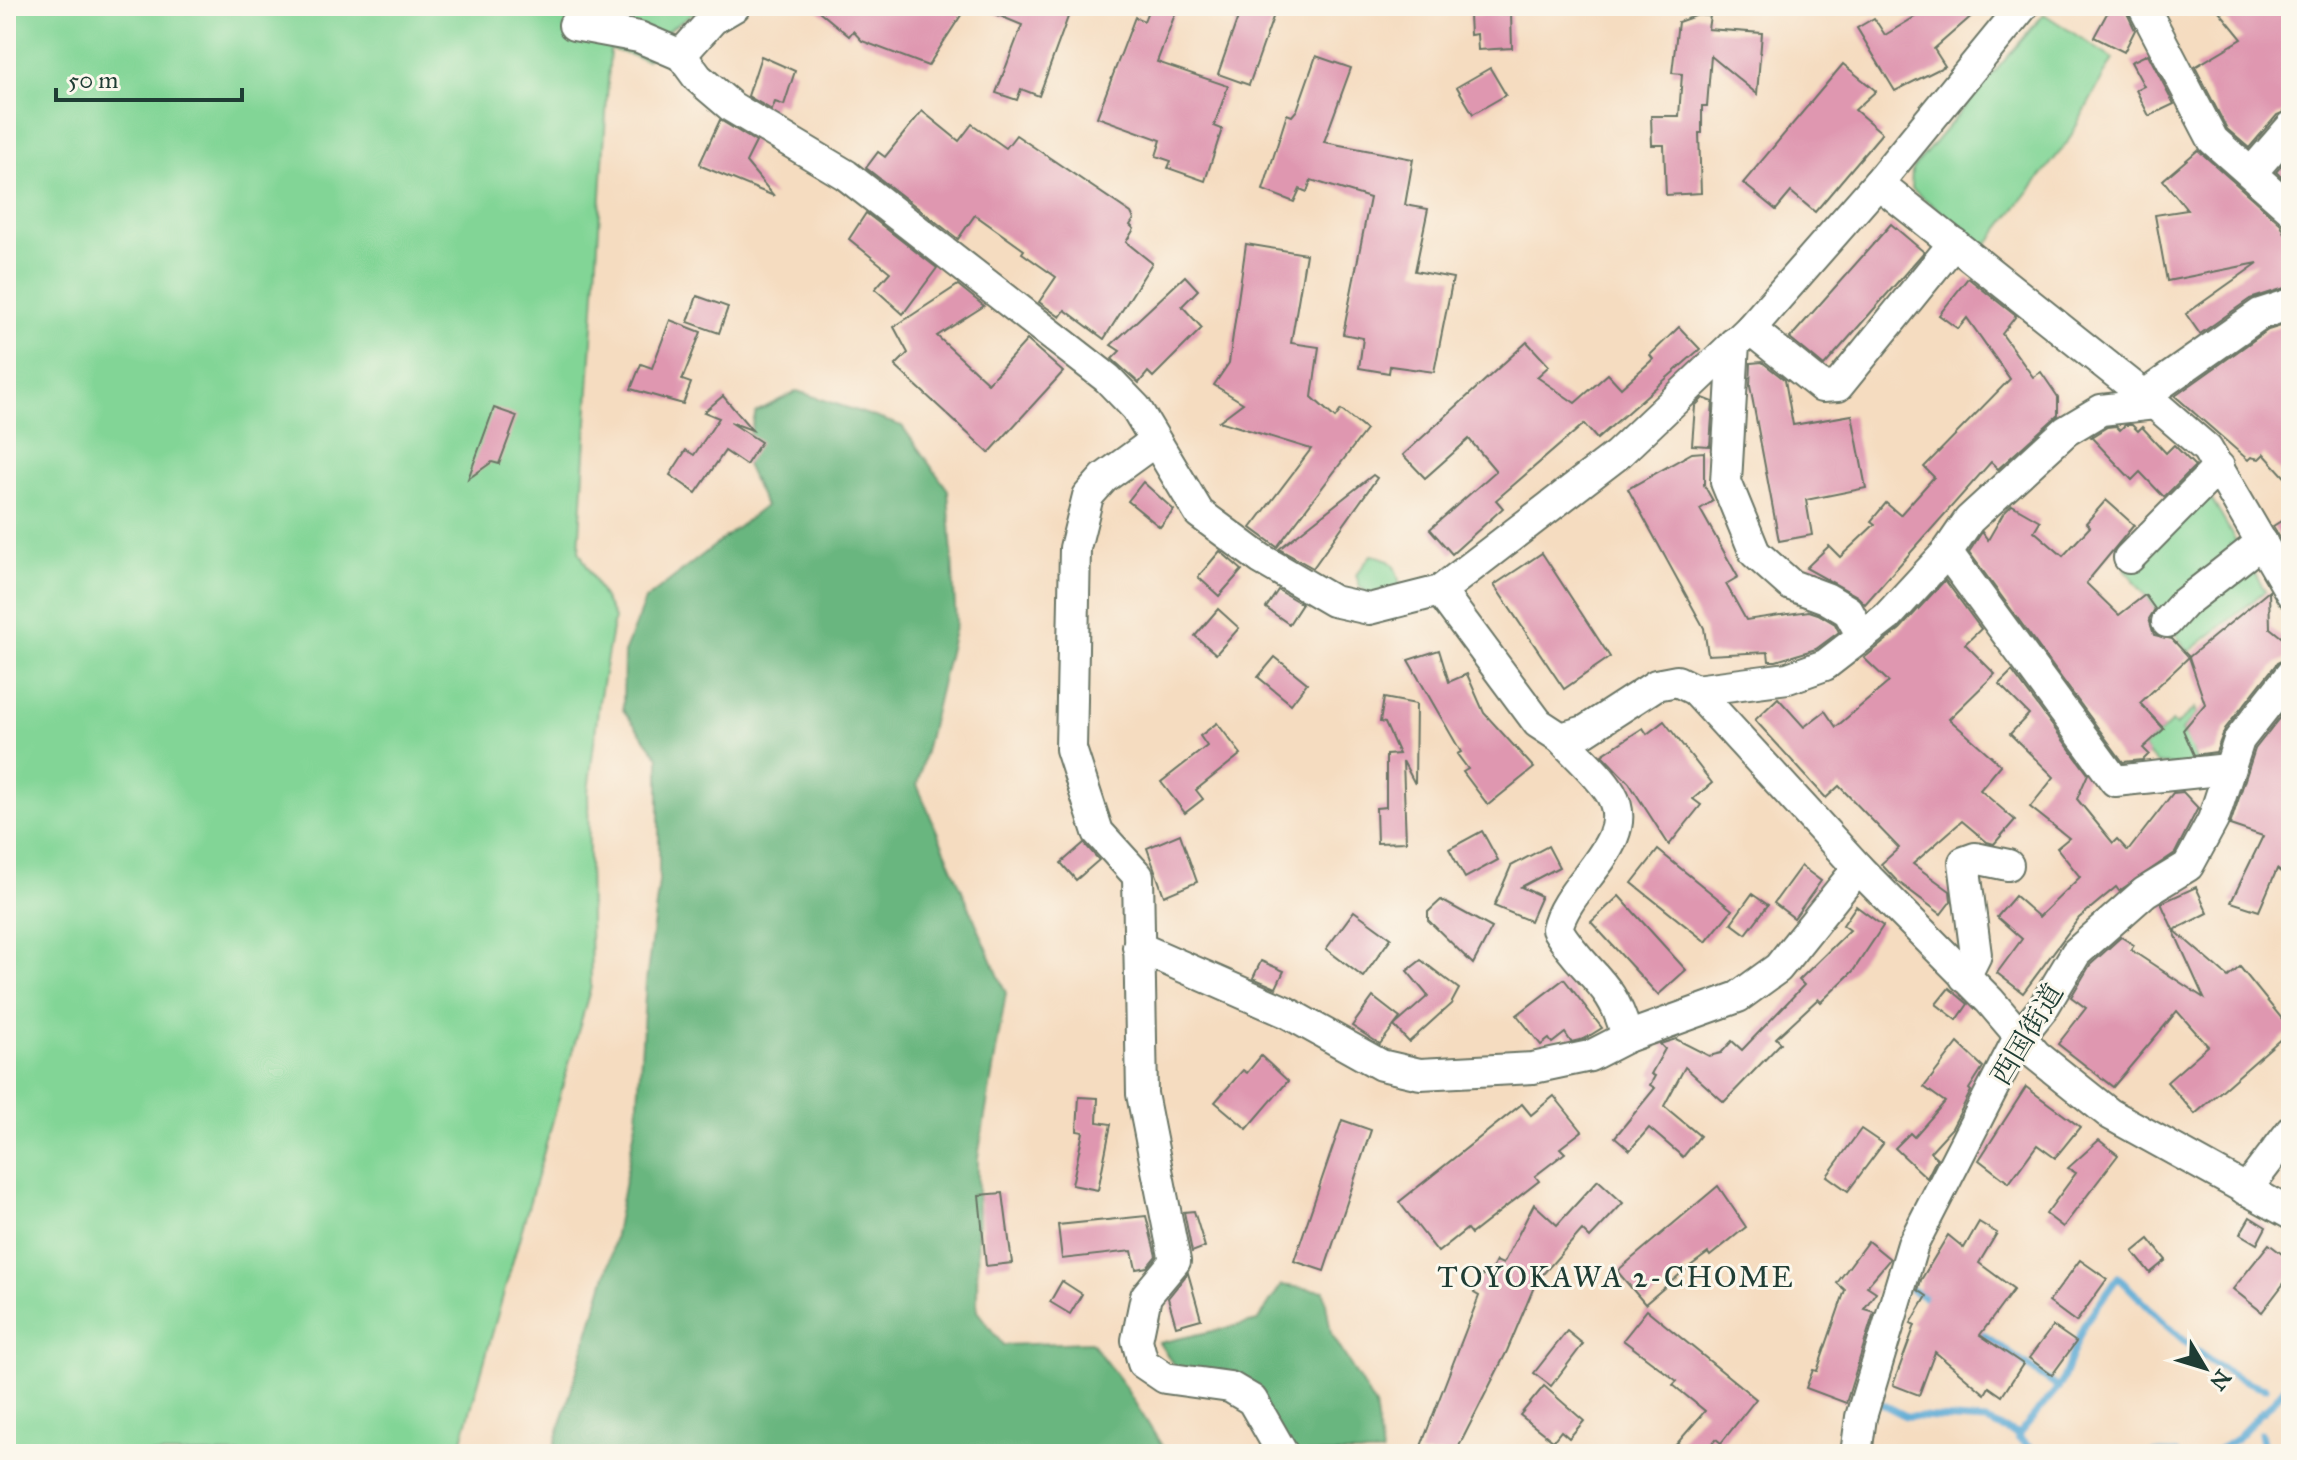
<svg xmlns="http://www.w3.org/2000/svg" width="2297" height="1460" font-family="'IM FELL Great Primer','Noto Serif JP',serif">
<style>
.green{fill:#82d596;stroke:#508965;stroke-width:2}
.forest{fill:#69b67f;stroke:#447a5a;stroke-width:2}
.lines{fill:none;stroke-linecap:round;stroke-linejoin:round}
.stream{stroke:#5aa9d4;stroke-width:7}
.building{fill:#df97b0}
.minor-casing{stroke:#6a7565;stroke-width:34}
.minor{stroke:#fff;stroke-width:30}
.labels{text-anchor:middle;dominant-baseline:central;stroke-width:6;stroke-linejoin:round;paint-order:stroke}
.street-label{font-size:28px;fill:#1f3d34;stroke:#fbf7ec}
.neighbourhood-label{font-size:30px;letter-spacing:2px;fill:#1f3d34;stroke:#fbf7ec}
</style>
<rect width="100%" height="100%" fill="#fbf7ec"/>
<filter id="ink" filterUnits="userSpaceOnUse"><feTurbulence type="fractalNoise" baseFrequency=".0125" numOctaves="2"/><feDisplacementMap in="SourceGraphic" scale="16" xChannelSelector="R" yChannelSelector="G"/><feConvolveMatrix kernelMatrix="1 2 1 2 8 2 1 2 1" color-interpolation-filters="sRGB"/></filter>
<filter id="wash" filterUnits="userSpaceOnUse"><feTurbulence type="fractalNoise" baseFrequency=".006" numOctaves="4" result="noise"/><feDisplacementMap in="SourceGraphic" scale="32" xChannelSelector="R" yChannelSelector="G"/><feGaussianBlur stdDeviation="1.8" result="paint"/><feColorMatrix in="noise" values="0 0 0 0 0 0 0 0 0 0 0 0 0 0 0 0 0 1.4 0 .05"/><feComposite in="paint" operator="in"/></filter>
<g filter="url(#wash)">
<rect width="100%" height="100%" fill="#f5dcc0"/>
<g class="green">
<polygon points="6,6 706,6 668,30 647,60 610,49 579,551 614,618 599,701 588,792 591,986 458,1454 6,1454"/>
<polygon points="2044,14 2113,59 2067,143 1985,247 1911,188 1912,169"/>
<polygon points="2212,500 2265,591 2189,652 2125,569 2196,502"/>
<path d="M1371,555c23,3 25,12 30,33l-31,6 -10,-7 -4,-12z"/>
<polygon points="2195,708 2197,714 2181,732 2198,747 2192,750 2199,768 2157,764 2143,748 2172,722 2176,726"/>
</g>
<g class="forest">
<polygon points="797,391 902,426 948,490 956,623 917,785 1006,993 978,1157 977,1311 1003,1345 1091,1342 1125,1387 1167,1454 552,1454 610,1261 637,1117 646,982 659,882 659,757 623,710 624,653 645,600 765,506 743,458 756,412"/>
<polygon points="1281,1285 1324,1291 1331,1333 1375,1406 1382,1454 1271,1454 1264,1399 1190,1390 1159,1343 1258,1321"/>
</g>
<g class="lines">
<g class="stream">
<polyline points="1912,1290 1933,1302"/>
<polyline points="1974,1328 2057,1387"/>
<polyline points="1882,1404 1906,1416 1986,1421 2019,1435"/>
<polyline points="2264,1412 2291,1380"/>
<polyline points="2261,1433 2265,1454"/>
<path d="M2019,1434l42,-50 23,-60 34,-47c43,41 88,95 147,111"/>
<polyline points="2018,1438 2038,1454"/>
<polyline points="2152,1454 2176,1454"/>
<polyline points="2210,1454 2235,1440 2263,1411"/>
</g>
</g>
<g id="blocks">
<g class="building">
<polygon points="813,6 967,6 928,66 862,41 853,31 849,36"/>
<polygon points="976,6 1072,6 1039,96 1021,89 1017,100 996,93 1022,25"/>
<polygon points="1150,6 1178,6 1157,62 1228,86 1214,126 1222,129 1205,181 1168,168 1171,161 1156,156 1161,140 1097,117 1135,17 1144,21"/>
<polygon points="1242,6 1277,6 1249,85 1218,74"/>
<polygon points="1933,6 1983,6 1934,49 1945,66 1895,91 1857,28 1874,18 1885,35"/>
<polygon points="2111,6 2126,11 2135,30 2124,52 2094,37"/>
<polygon points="2215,6 2291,6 2291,109 2277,115 2249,148 2227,129 2195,67 2242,39"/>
<polygon points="1511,14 1512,48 1478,50 1477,34 1470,35 1469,15"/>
<polygon points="1698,15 1710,16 1708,29 1762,33 1757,94 1711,56 1707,106 1702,106 1702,133 1699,133 1701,193 1666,195 1664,145 1652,145 1651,116 1679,116 1682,74 1672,73 1678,22"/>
<polygon points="2148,54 2174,104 2149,116 2136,90 2144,86 2131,62"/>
<polygon points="761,56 795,71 784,105 775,102 772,110 748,96"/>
<polygon points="1316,56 1351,68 1324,142 1413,159 1405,205 1428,209 1415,271 1453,278 1434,372 1390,366 1389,373 1359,368 1363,338 1343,334 1370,198 1311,180 1307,192 1300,189 1294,202 1263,190 1287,114 1292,116 1297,110"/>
<polygon points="1843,64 1876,91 1855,110 1882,133 1815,212 1791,192 1776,210 1743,183"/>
<polygon points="1490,68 1506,95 1473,114 1457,87"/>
<polygon points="922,111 959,141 972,124 1006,148 1016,135 1131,213 1134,219 1130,225 1134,229 1126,242 1152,263 1104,339 1065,310 1060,317 1039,302 1056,277 1022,253 1024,250 975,215 958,239 866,168 878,152 885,157"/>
<polygon points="720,120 756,142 746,162 774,196 701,166 700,163"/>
<polygon points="2198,150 2281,224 2289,242 2291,240 2291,286 2250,299 2200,334 2186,314 2258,263 2167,281 2155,215 2187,210 2163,180"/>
<polygon points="2291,154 2291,185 2276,172"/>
<polygon points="866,213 937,268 903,314 875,289 890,272 849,239"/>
<polygon points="1891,224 1924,252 1824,366 1790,338"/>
<polygon points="1246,244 1306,254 1291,343 1319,347 1312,397 1335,418 1341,410 1366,430 1277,547 1251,528 1311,449 1219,421 1243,403 1214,385 1229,363"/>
<polygon points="1185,276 1198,290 1182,306 1202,328 1153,377 1148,372 1139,383 1112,359 1120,351 1111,345"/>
<polygon points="1968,278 2016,316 2002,334 2033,377 2041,372 2058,397 2058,415 1998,469 1991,462 1865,604 1857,596 1806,568 1829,546 1840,557 1875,524 1871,521 1886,503 1900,515 1934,477 1924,467 2010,379 1967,318 1958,329 1939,315"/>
<polygon points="958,285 984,306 937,336 988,383 1027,340 1063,372 989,453 895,366 908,353 894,327"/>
<polygon points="697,296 728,307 719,333 688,322"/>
<polygon points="670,320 701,332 682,380 691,383 683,404 631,389 641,364 652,368"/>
<polygon points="2291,323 2291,484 2264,454 2259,459 2251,457 2248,460 2175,396 2268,330"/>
<polygon points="1679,327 1700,349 1597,439 1584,424 1496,500 1503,508 1452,554 1430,529 1496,471 1469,439 1425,478 1403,455 1527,342 1549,366 1537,377 1575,403 1608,374 1621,388 1653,359 1650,355"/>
<polygon points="1762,362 1785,380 1793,425 1852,415 1866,488 1806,500 1812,535 1779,541 1750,386 1751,363"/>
<polygon points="723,396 752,430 730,422 761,442 746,465 725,451 696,493 670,475 686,450 694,455 719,418 704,412"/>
<polygon points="1703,398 1713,402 1710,446 1692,445 1695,406"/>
<polygon points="494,408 517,416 499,464 492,462 468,479"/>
<polygon points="2125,425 2132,425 2138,431 2142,427 2166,453 2174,445 2195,466 2164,497 2140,472 2132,480 2091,437 2107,427 2116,426 2120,430"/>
<polygon points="1704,452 1704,485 1713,501 1700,509 1738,577 1726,584 1746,620 1809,611 1818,614 1835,624 1839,632 1816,649 1776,661 1769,661 1768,652 1708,655 1704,628 1628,489 1692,453"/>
<polygon points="1373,475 1377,478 1313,568 1279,549"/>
<polygon points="1143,482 1174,510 1160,527 1128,501"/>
<polygon points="2106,500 2134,525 2086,583 2119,615 2145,595 2155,609 2149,619 2154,635 2172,639 2189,657 2140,703 2164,729 2143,748 2149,754 2143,760 2123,762 1969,552 1982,532 1988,540 2003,514 2012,505 2040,521 2034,531 2063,556 2090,527 2086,523"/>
<polygon points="2291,515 2291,557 2273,526"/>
<polygon points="1220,551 1242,570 1219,596 1198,577"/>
<polygon points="1542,553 1610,657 1564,689 1494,585"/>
<polygon points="1945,580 1981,629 1965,644 1995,674 1949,719 2001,765 1980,790 2015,820 1994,844 1987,842 1962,821 1913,864 1950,891 1951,901 1941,914 1897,881 1881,864 1899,848 1839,786 1826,798 1755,720 1778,698 1804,727 1825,711 1836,727 1889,682 1864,658 1900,629"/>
<polygon points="1278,590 1302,604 1289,624 1266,608"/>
<polygon points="2269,591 2270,628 2291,645 2291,656 2277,663 2225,729 2216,752 2194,755 2183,730 2205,704 2189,657"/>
<polygon points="1218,609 1239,628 1216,654 1195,636"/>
<polygon points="1439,650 1449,682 1467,674 1484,713 1534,768 1488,805 1463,772 1468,769 1457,754 1461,752 1408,660"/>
<polygon points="1275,657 1307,683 1291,704 1258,677"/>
<polygon points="2012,671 2088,774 2077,799 2113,843 2117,839 2128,851 2173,793 2183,792 2198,808 2175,853 2119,891 2116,887 2079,918 2023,993 1997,973 2022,939 1997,917 2015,896 2039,917 2080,877 2057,848 2069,838 2030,807 2054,777 2010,734 2029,714 1999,684"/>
<polygon points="1384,698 1416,704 1415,784 1403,761 1406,842 1377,843 1376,808 1386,807 1386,755 1399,754 1385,723 1380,722"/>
<polygon points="2284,712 2291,718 2291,854 2282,873 2277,869 2259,911 2231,902 2263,836 2230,825 2255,749"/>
<polygon points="1664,721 1712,783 1693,799 1701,805 1669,845 1629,783 1602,755 1643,728 1647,734"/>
<polygon points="1217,723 1241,754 1196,790 1203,799 1185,813 1161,782 1207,746 1200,736"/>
<polygon points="1482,831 1498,860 1465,878 1449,849"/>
<polygon points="1180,834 1197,882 1164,896 1147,848"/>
<polygon points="1084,843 1099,860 1076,880 1061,863"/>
<polygon points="1548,846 1559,867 1521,887 1541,896 1530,921 1494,906 1511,866"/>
<polygon points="1658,850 1732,910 1706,942 1632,883"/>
<polygon points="1801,866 1821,881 1794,918 1774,903"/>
<polygon points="2196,887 2208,913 2174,930 2228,977 2240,967 2291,1030 2195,1114 2167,1082 2208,1046 2177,1011 2113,1087 2058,1044 2086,1008 2071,997 2090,965 2121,937 2134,945 2131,950 2204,998 2161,903"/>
<polygon points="1752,894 1768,905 1746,934 1731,923"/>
<polygon points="1619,896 1686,970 1658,995 1591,922"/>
<polygon points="1441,900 1492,928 1473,964 1428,920 1428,912"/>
<polygon points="1856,906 1883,926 1853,971 1821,1002 1818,999 1776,1038 1781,1043 1724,1102 1685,1067 1664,1106 1700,1136 1683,1157 1649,1128 1630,1150 1615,1137 1655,1088 1650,1085 1655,1076 1651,1074 1665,1049 1660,1044 1676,1039 1709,1056 1721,1053 1732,1041 1742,1050 1804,985 1799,980 1850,930 1843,925"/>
<polygon points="1354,911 1391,938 1363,977 1326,949"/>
<polygon points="1421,960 1459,989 1451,1004 1409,1042 1394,1026 1428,996 1407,971"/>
<polygon points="1261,961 1284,971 1276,988 1253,978"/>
<polygon points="1564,979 1602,1028 1584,1039 1571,1042 1565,1033 1552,1043 1549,1039 1541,1045 1517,1015"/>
<polygon points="1949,988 1968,1004 1957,1020 1936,1004"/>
<polygon points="1373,997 1400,1018 1380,1044 1352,1026"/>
<polygon points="1958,1043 1983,1067 1969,1089 1971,1091 1952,1128 1930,1152 1937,1158 1927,1178 1895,1148 1910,1133 1914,1137 1945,1102 1924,1087"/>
<polygon points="1261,1056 1288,1081 1247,1129 1215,1102 1243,1070 1247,1073"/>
<polygon points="2026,1087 2080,1127 2055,1158 2037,1145 2009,1183 1979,1160"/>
<polygon points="1554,1096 1582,1131 1560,1148 1565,1153 1535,1176 1539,1181 1471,1234 1467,1229 1438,1252 1399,1202 1522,1104 1531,1115"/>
<polygon points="1079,1097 1098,1098 1097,1122 1111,1124 1098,1190 1072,1185 1083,1132 1077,1131"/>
<polygon points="1342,1120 1371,1130 1324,1271 1294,1261"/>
<polygon points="1861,1129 1883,1144 1848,1191 1827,1176"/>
<polygon points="2099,1140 2118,1155 2063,1227 2046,1214 2076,1173 2068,1168"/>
<polygon points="1598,1180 1623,1203 1590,1238 1582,1230 1536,1282 1507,1351 1455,1454 1418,1454 1479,1296 1474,1293 1482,1275 1488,1278 1496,1261 1503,1264 1534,1204 1557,1225"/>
<polygon points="1718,1186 1746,1227 1710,1256 1708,1253 1685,1270 1645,1304 1617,1271"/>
<polygon points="1003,1193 1012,1263 986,1266 979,1195"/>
<polygon points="1194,1211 1205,1247 1192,1252 1184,1212"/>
<polygon points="1146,1216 1156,1256 1147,1267 1136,1269 1132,1251 1062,1259 1058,1225"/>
<polygon points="2250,1217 2266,1227 2257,1244 2240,1234"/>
<polygon points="1979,1222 1997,1233 1979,1263 2014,1289 1980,1335 2023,1364 2002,1396 1989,1387 1985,1394 1935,1352 1919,1395 1893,1385 1915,1325 1911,1323 1927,1296 1918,1290 1921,1280 1948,1235 1964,1248"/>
<polygon points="2149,1239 2166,1260 2150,1273 2133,1252"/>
<polygon points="1868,1241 1890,1259 1867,1286 1876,1292 1864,1309 1874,1312 1846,1403 1806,1388 1813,1370 1817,1371 1845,1290 1837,1283"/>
<polygon points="2269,1244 2291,1261 2291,1274 2262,1312 2233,1289"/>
<polygon points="2080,1260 2107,1279 2076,1322 2049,1302"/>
<polygon points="1188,1273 1201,1319 1176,1326 1168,1298"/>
<polygon points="1062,1281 1082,1294 1070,1314 1050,1302"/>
<polygon points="1647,1310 1756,1399 1721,1443 1716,1439 1704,1454 1668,1454 1705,1411 1673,1385 1677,1381 1623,1340"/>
<polygon points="2053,1326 2076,1342 2052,1375 2029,1358"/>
<polygon points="1567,1331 1583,1344 1551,1386 1534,1373"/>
<polygon points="1544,1386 1584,1421 1569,1438 1561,1431 1553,1441 1520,1415"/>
</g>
</g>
</g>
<g filter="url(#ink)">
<use href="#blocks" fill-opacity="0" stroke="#6a7565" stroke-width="2"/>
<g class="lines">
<defs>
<g id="minor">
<polyline points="2143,6 2213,140 2291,209"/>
<polyline points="574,25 639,37 681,55 698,78 732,107 846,175 1107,378 1136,408 1199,513 1261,559 1333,601 1369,609 1440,591 1617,455 1750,329 1878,183 2023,6"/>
<polyline points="681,55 713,19 735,6"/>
<polyline points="2252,172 2291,127"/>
<polyline points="1878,183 2155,404 2207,449 2291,593"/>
<polyline points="1750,329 1822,387 1838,386 1954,243"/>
<polyline points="1734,343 1726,482 1755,553 1791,585 1826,598 1848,611 1862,636"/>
<polyline points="2145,395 2260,314 2291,304"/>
<polyline points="1155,441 1104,478 1088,496 1075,548 1071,749 1098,832 1138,876 1142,1094 1175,1261 1146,1296 1137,1340 1143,1363 1165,1378 1230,1387 1252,1400 1283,1454"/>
<polyline points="1947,552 2115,781 2228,769"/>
<polyline points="2129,558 2219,467"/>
<polyline points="1440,591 1538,723 1561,738 1585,731 1656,685 1677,681 1695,690 1858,868 1990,1001 2036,1055 2110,1114 2291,1214"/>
<polyline points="2167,622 2184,603 2262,542"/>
<polyline points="1695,690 1788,678 1825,665 1887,617 1947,552 1969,520 2066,431 2101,410 2155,404"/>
<path d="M1561,738c16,18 38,36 50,56 28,48 -45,90 -54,135 28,47 55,49 70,108"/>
<polyline points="1138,947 1286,1012 1381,1065 1420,1074 1533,1068 1590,1056 1627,1037 1738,997 1778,968 1858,868"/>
<polyline points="1965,977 1976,955 1964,862 1975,858 2008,865"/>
<polyline points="2246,1190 2291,1131"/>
<polyline points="1856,1454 1861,1417 1913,1244 2018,1039 2043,1008 2076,953 2145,892 2188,866 2213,820 2239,740 2291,674"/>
</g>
</defs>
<use href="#minor" class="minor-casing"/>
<use href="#minor" class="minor"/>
</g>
</g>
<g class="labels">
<g class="street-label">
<text transform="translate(2027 1034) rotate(-59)">西国街道</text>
</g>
<g class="neighbourhood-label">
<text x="1616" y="1277">TOYOKAWA 2-CHOME</text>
</g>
</g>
<rect width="2297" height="1460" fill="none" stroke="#fbf7ec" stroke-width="32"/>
<g transform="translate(2205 1368) rotate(128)" stroke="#fbf7ec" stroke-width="6" paint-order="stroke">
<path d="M0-6L14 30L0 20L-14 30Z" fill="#1f3d34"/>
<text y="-12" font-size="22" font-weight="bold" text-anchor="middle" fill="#1f3d34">N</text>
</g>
<path d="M56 88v12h186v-12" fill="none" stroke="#1f3d34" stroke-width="4"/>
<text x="68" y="88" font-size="24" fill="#1f3d34" stroke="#fbf7ec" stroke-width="6" paint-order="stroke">50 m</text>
</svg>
